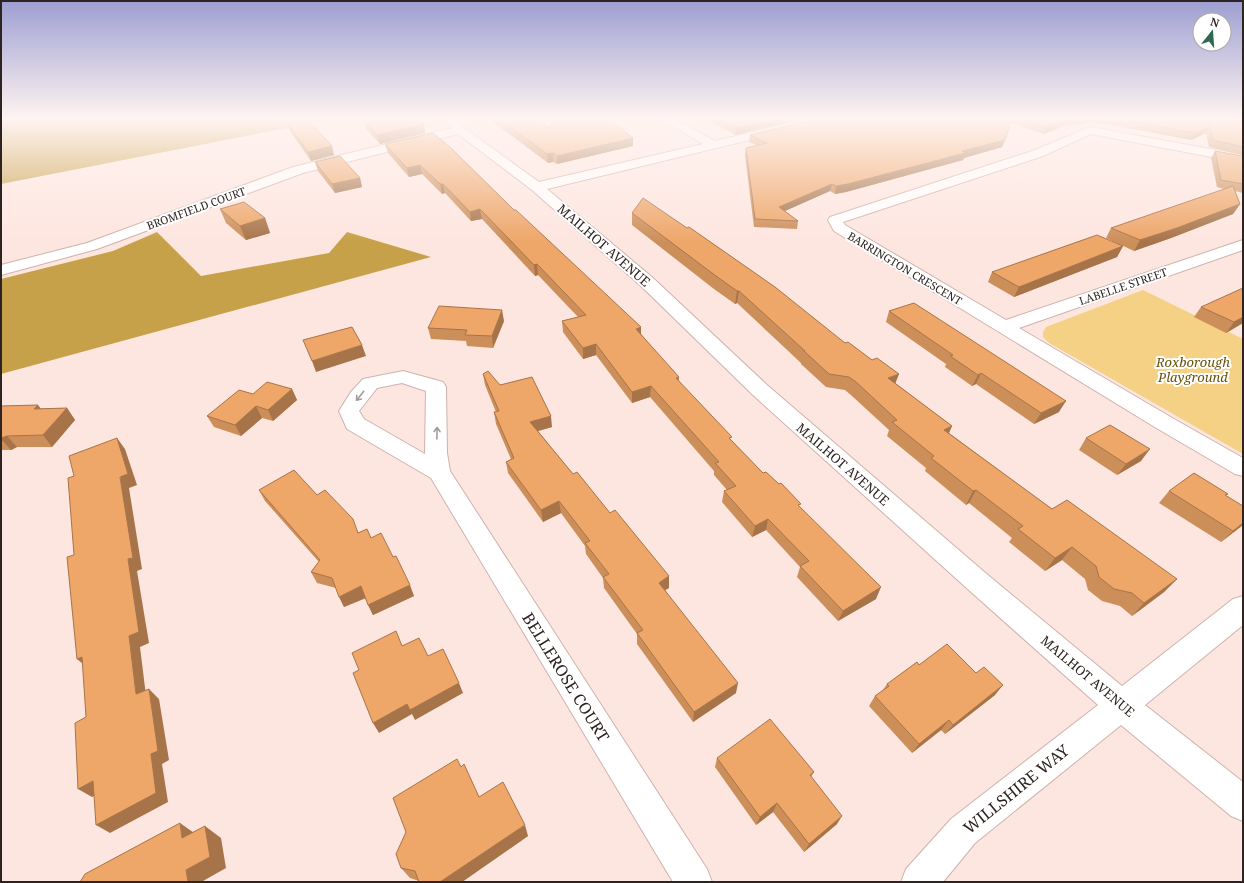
<svg xmlns="http://www.w3.org/2000/svg" width="1244" height="883" font-family="'Noto Serif',serif">
<style>
.green{fill:#f4d184}
.forest{fill:#c7a149}
.lines{fill:none;stroke-linecap:round;stroke-linejoin:round}
.street-casing{stroke:#ceb2ab;stroke-width:2}
.street{fill:#fff;fill-rule:evenodd}
.wall{fill:#cd8f5a}
.shaded-wall{fill:#a7744a}
.building{fill:#eea669;stroke:#a7744a}
.oneway{stroke:#a09c9b}
.labels{text-anchor:middle;dominant-baseline:central;stroke-width:4;stroke-linejoin:round;paint-order:stroke}
.far-street-label{font-size:11px;fill:#2d2320;stroke:#fff}
.street-label{font-size:13px;fill:#2d2320;stroke:#fff}
.park-label{font-size:13px;font-style:italic;fill:#69500a;stroke:#fff}
.near-street-label{font-size:16px;fill:#2d2320;stroke:#fff}
</style>
<rect width="100%" height="100%" fill="#fee6e0"/>
<polygon class="green" points="1143,290 1243,339 1243,454 1049,343 1043,337 1043,332 1046,327"/>
<g class="forest">
<polygon points="1,118 337,118 1,184"/>
<polygon points="157,232 201,276 329,253 347,232 431,257 1,374 1,279 113,251"/>
</g>
<g class="lines">
<defs>
<g id="street">
<polygon points="443,118 455,118 464,128 539,182 703,144 659,118 673,118 715,141 813,118 833,118 828,121 547,189 653,278 767,385 989,576 1122,686 1233,599 1243,596 1243,625 1145,705 1243,782 1243,821 1231,816 1121,725 975,843 943,882 901,882 906,869 951,819 1098,705 971,592 753,395 641,286 532,190 458,134 303,173 97,249 1,275 1,265 87,243 293,167 452,128"/>
<polygon points="1090,127 1243,155 1243,163 1091,134 1043,156 843,222 845,225 1006,320 1243,240 1243,250 1019,328 1174,419 1243,458 1243,476 1235,474 1158,429 834,231 828,220 830,217 1035,150"/>
<path d="M403,371l40,11 3,5 1,66 3,18 257,398 5,13h-39l-242,-404 -84,-49 -8,-18 12,-19 12,-13zM402,383l24,8 -1,63 -61,-35 -5,-8 18,-23z"/>
</g>
</defs>
<use href="#street" class="street-casing"/>
<use href="#street" class="street"/>
</g>
<g class="wall">
<polygon points="281,118 307,118 334,155 311,161"/>
<polygon points="488,118 535,118 550,128 633,138 633,146 557,164 553,162 548,163"/>
<polygon points="703,118 805,118 736,135"/>
<polygon points="819,118 1243,118 1243,155 1209,147 1206,133 1191,140 1095,122 1066,125 1044,134 1011,123 1002,147 964,158 963,160 846,192 835,194 830,191 785,211 798,221 797,229 754,227 745,155 746,148 757,145 749,142 750,135"/>
<polygon points="364,120 424,124 425,133 380,144 366,129"/>
<polygon points="433,133 641,334 679,382 732,441 763,473 800,507 876,599 838,621 797,577 800,567 766,530 752,537 722,502 724,491 727,490 714,475 714,471 650,397 632,403 596,355 583,359 563,332 562,321 578,317 538,275 535,276 482,219 471,221 445,193 442,194 422,174 409,177 388,153 385,144"/>
<polygon points="1215,151 1243,156 1243,193 1235,191 1240,204 1233,214 1171,238 1134,251 1106,238 1111,228 1224,189 1217,187 1211,158"/>
<polygon points="315,162 360,178 362,187 335,193 318,171"/>
<polygon points="220,209 265,218 270,233 246,240 226,223"/>
<polygon points="632,213 895,383 952,426 949,433 1052,509 1177,579 1164,592 1132,616 1120,606 1102,601 1088,590 1085,579 1062,560 1045,571 1009,542 1012,538 969,503 966,505 925,471 926,468 887,436 889,430 852,396 845,390 826,387 801,364 801,363 737,303 735,304 714,289 632,225"/>
<polygon points="1123,246 1117,257 1014,297 988,282 992,272"/>
<polygon points="1201,307 1243,323 1226,333 1194,317"/>
<polygon points="889,311 1059,412 1034,424 976,384 972,386 945,367 946,364 886,322"/>
<polygon points="504,321 493,348 467,346 466,341 431,339 428,328"/>
<polygon points="483,374 500,385 552,427 538,431 573,474 669,576 669,588 665,590 736,693 693,722 637,644 637,634 604,588 603,578 586,554 585,546 561,513 543,522 508,473 506,462 511,459 496,424 494,412 496,412 485,385"/>
<polygon points="292,389 297,400 273,421 262,418 241,436 214,427 207,416 253,394"/>
<polygon points="38,405 40,409 67,408 75,420 52,447 17,447 11,450 1,450 1,406"/>
<polygon points="1086,438 1141,461 1117,475 1079,450"/>
<polygon points="259,490 317,495 359,533 371,538 393,557 414,596 373,615 365,598 344,607 336,588 317,583 311,572 319,562 265,501"/>
<polygon points="1169,491 1226,496 1243,525 1221,542 1159,503"/>
<polygon points="919,665 995,695 945,734 941,730 912,753 869,706 875,696 883,690 887,684"/>
<polygon points="717,758 814,772 811,777 837,824 804,852 773,812 756,825 715,767"/>
<polygon points="461,767 479,797 528,836 462,882 419,882 419,881 410,878 401,868"/>
</g>
<g class="shaded-wall">
<polygon points="778,118 805,118 736,135 736,128"/>
<polygon points="1069,118 1097,118 1095,122 1066,125 1044,134 1047,127"/>
<polygon points="424,124 425,133 380,144 377,135"/>
<polygon points="1210,126 1206,133 1191,140 1195,133"/>
<polygon points="633,138 633,146 557,164 557,156"/>
<polygon points="1005,140 1002,147 964,158 963,160 846,192 835,194 836,186"/>
<polygon points="332,146 334,155 311,161 308,152"/>
<polygon points="553,153 553,162 548,163 547,154"/>
<polygon points="420,165 422,174 409,177 407,168"/>
<polygon points="360,178 362,187 335,193 332,184"/>
<polygon points="440,184 443,184 445,193 442,194"/>
<polygon points="832,184 830,191 778,214 779,207"/>
<polygon points="1240,204 1233,214 1171,238 1134,251 1140,240"/>
<polygon points="480,209 482,219 471,221 470,212"/>
<polygon points="265,218 270,233 246,240 240,226"/>
<polygon points="1123,246 1117,257 1014,297 1019,287"/>
<polygon points="537,264 538,275 535,276 534,265"/>
<polygon points="737,291 739,291 737,303 735,304"/>
<polygon points="502,310 504,321 493,348 492,336"/>
<polygon points="1243,317 1243,323 1226,333 1234,322"/>
<polygon points="641,327 641,338 636,329"/>
<polygon points="596,344 596,355 583,359 583,348"/>
<polygon points="362,345 366,356 316,372 312,361"/>
<polygon points="981,373 976,384 972,386 978,375"/>
<polygon points="899,374 894,387 888,378"/>
<polygon points="679,377 678,389 676,378"/>
<polygon points="651,386 650,397 632,403 632,392"/>
<polygon points="292,389 297,400 273,421 268,410"/>
<polygon points="1066,401 1059,412 1034,424 1041,413"/>
<polygon points="38,405 47,417 34,409"/>
<polygon points="256,406 262,418 241,436 235,425"/>
<polygon points="67,408 75,420 52,447 43,435"/>
<polygon points="551,416 552,427 531,433 530,422"/>
<polygon points="952,426 946,439 944,430"/>
<polygon points="7,436 17,447 11,450 1,439 1,438"/>
<polygon points="117,438 125,449 137,485 129,488 142,569 137,571 149,643 140,647 147,704 136,694 129,636 128,559"/>
<polygon points="1150,449 1141,461 1117,475 1126,464"/>
<polygon points="976,490 969,503 966,505 973,491"/>
<polygon points="559,501 561,513 543,522 541,510"/>
<polygon points="768,519 766,530 752,537 755,526"/>
<polygon points="1243,523 1243,525 1221,542 1233,531"/>
<polygon points="1072,547 1062,560 1045,571 1055,558"/>
<polygon points="669,576 669,588 658,594 659,583"/>
<polygon points="1177,579 1164,592 1132,616 1144,603"/>
<polygon points="410,585 414,596 373,615 368,605"/>
<polygon points="361,586 366,598 344,607 339,597"/>
<polygon points="881,587 876,599 838,621 843,611"/>
<polygon points="82,657 89,669 77,659"/>
<polygon points="459,683 463,693 415,720 412,714 379,733 373,723 407,704"/>
<polygon points="738,683 736,693 693,722 694,712"/>
<polygon points="1003,685 995,695 945,734 953,725"/>
<polygon points="149,689 159,699 169,760 162,764 168,802 110,833 96,825 151,754"/>
<polygon points="949,720 941,730 912,753 919,744"/>
<polygon points="93,781 106,790 92,797 78,789"/>
<polygon points="777,803 773,812 756,825 760,817"/>
<polygon points="842,816 837,824 804,852 809,844"/>
<polygon points="180,823 197,835 182,838"/>
<polygon points="525,825 528,836 462,882 440,882"/>
<polygon points="205,826 221,838 226,868 203,881 204,882 188,882 186,870"/>
</g>
<g class="building">
<polygon points="284,118 307,118 332,146 308,152"/>
<polygon points="373,118 417,118 424,124 377,135 364,120"/>
<polygon points="498,118 535,118 550,128 553,118 607,118 633,138 557,156 553,153 547,154"/>
<polygon points="717,118 778,118 736,128"/>
<polygon points="819,118 1012,118 1005,140 962,151 965,153 848,184 836,186 832,184 779,207 798,221 755,219 746,148 767,143 750,135"/>
<polygon points="1020,118 1069,118 1047,127"/>
<polygon points="1115,118 1243,118 1243,147 1213,140 1210,126 1195,133"/>
<polygon points="433,133 451,148 514,210 516,210 641,327 636,329 679,377 676,378 732,437 729,438 763,473 766,472 779,484 781,483 801,504 798,505 881,587 843,611 800,566 809,561 768,519 755,526 724,491 736,486 715,463 719,462 651,386 632,392 596,344 583,348 562,321 586,315 537,264 534,265 480,209 470,212 443,184 440,184 420,165 407,168 385,144"/>
<polygon points="1215,151 1243,156 1243,184 1221,180"/>
<polygon points="340,156 360,178 332,184 315,162"/>
<polygon points="1233,186 1240,204 1177,228 1140,240 1111,228"/>
<polygon points="643,198 687,228 689,227 775,287 845,343 848,342 872,360 877,358 899,374 888,378 952,426 944,430 1052,509 1067,500 1177,579 1144,603 1132,593 1114,589 1099,577 1096,566 1072,547 1055,558 1018,529 1023,526 976,490 973,491 931,458 934,456 892,422 897,420 856,382 849,377 829,374 804,351 805,351 739,291 737,291 716,276 632,213"/>
<polygon points="244,202 265,218 240,226 220,209"/>
<polygon points="1097,235 1123,246 1019,287 992,272"/>
<polygon points="1243,288 1243,317 1234,322 1201,307"/>
<polygon points="914,303 1066,401 1041,413 981,373 978,375 950,356 953,355 889,311"/>
<polygon points="439,306 502,310 492,336 465,335 467,330 428,328"/>
<polygon points="352,327 362,345 312,361 303,340"/>
<polygon points="488,371 500,385 532,377 551,416 530,422 573,474 577,472 610,513 615,510 669,576 659,583 738,683 694,712 637,633 643,630 603,577 609,574 585,543 590,541 559,501 541,510 506,462 514,458 494,412 499,411 483,374"/>
<polygon points="267,382 292,389 268,410 256,406 235,425 207,416 239,390 253,394"/>
<polygon points="38,405 34,409 67,408 43,435 7,436 1,438 1,406"/>
<polygon points="1110,425 1150,449 1126,464 1086,438"/>
<polygon points="117,438 128,474 120,477 133,558 128,559 139,632 129,636 136,694 149,689 158,751 151,754 156,793 96,825 93,781 78,789 75,723 86,717 82,657 77,659 67,557 74,555 68,478 74,476 69,456"/>
<polygon points="294,470 317,495 325,490 353,519 358,533 367,529 371,538 381,533 393,557 396,556 410,585 368,605 361,586 339,597 332,578 311,572 320,560 259,490"/>
<polygon points="1194,473 1228,494 1225,495 1243,506 1243,523 1233,531 1169,491"/>
<polygon points="396,631 402,646 419,638 428,656 443,649 459,683 410,710 407,704 373,723 353,673 359,670 352,653"/>
<polygon points="947,644 976,673 984,667 1003,685 953,725 949,720 919,744 875,696 889,686 887,684 917,662 919,665"/>
<polygon points="770,719 814,772 810,775 842,816 809,844 777,803 760,817 717,758"/>
<polygon points="457,759 461,767 464,764 479,797 503,782 525,825 440,882 419,882 415,871 401,868 396,854 406,832 393,798"/>
<polygon points="180,823 182,838 205,826 210,857 186,870 188,882 80,882 85,874"/>
</g>
<defs><path id="oneway-shaft" d="M-6 0H5M1.5-3L5.5 0L1.5 3" fill="none" stroke-width="1.6" stroke-linecap="round" stroke-linejoin="round"/></defs>
<g class="oneway">
<use href="#oneway-shaft" transform="translate(360 396) rotate(129)"/>
<use href="#oneway-shaft" transform="translate(437 433) rotate(-89)"/>
</g>
<linearGradient id="sky" x2="0" y2="1"><stop stop-color="#9d9ed2"/><stop offset="0.49" stop-color="#fff4f1"/><stop offset="1" stop-color="#fff4f1" stop-opacity="0"/></linearGradient>
<rect width="1244" height="242" fill="url(#sky)"/>
<g class="labels">
<g class="far-street-label">
<text transform="translate(196 208) rotate(-20)">BROMFIELD COURT</text>
<text transform="translate(905 268) rotate(31)">BARRINGTON CRESCENT</text>
<text transform="translate(1123 286) rotate(-19)">LABELLE STREET</text>
</g>
<g class="street-label">
<text transform="translate(604 245) rotate(41)">MAILHOT AVENUE</text>
<text transform="translate(843 464) rotate(41)">MAILHOT AVENUE</text>
<text transform="translate(1088 676) rotate(40)">MAILHOT AVENUE</text>
</g>
<g class="park-label">
<text x="1193" y="362">Roxborough<tspan x="1193" dy="15">Playground</tspan></text>
</g>
<g class="near-street-label">
<text transform="translate(566 677) rotate(58)">BELLEROSE COURT</text>
<text transform="translate(1016 789) rotate(-39)">WILLSHIRE WAY</text>
</g>
</g>
<rect width="1244" height="883" fill="none" stroke="#2d2320" stroke-width="4"/>
<g transform="translate(1212 32) rotate(17)"><circle r="19" fill="#ffffff" stroke="#aba7a6"/>
<path d="M0-3L7 15L0 10L-7 15Z" fill="#306951"/>
<text y="-6" font-size="11" font-weight="bold" text-anchor="middle" fill="#2d2320">N</text>
</g>
</svg>
